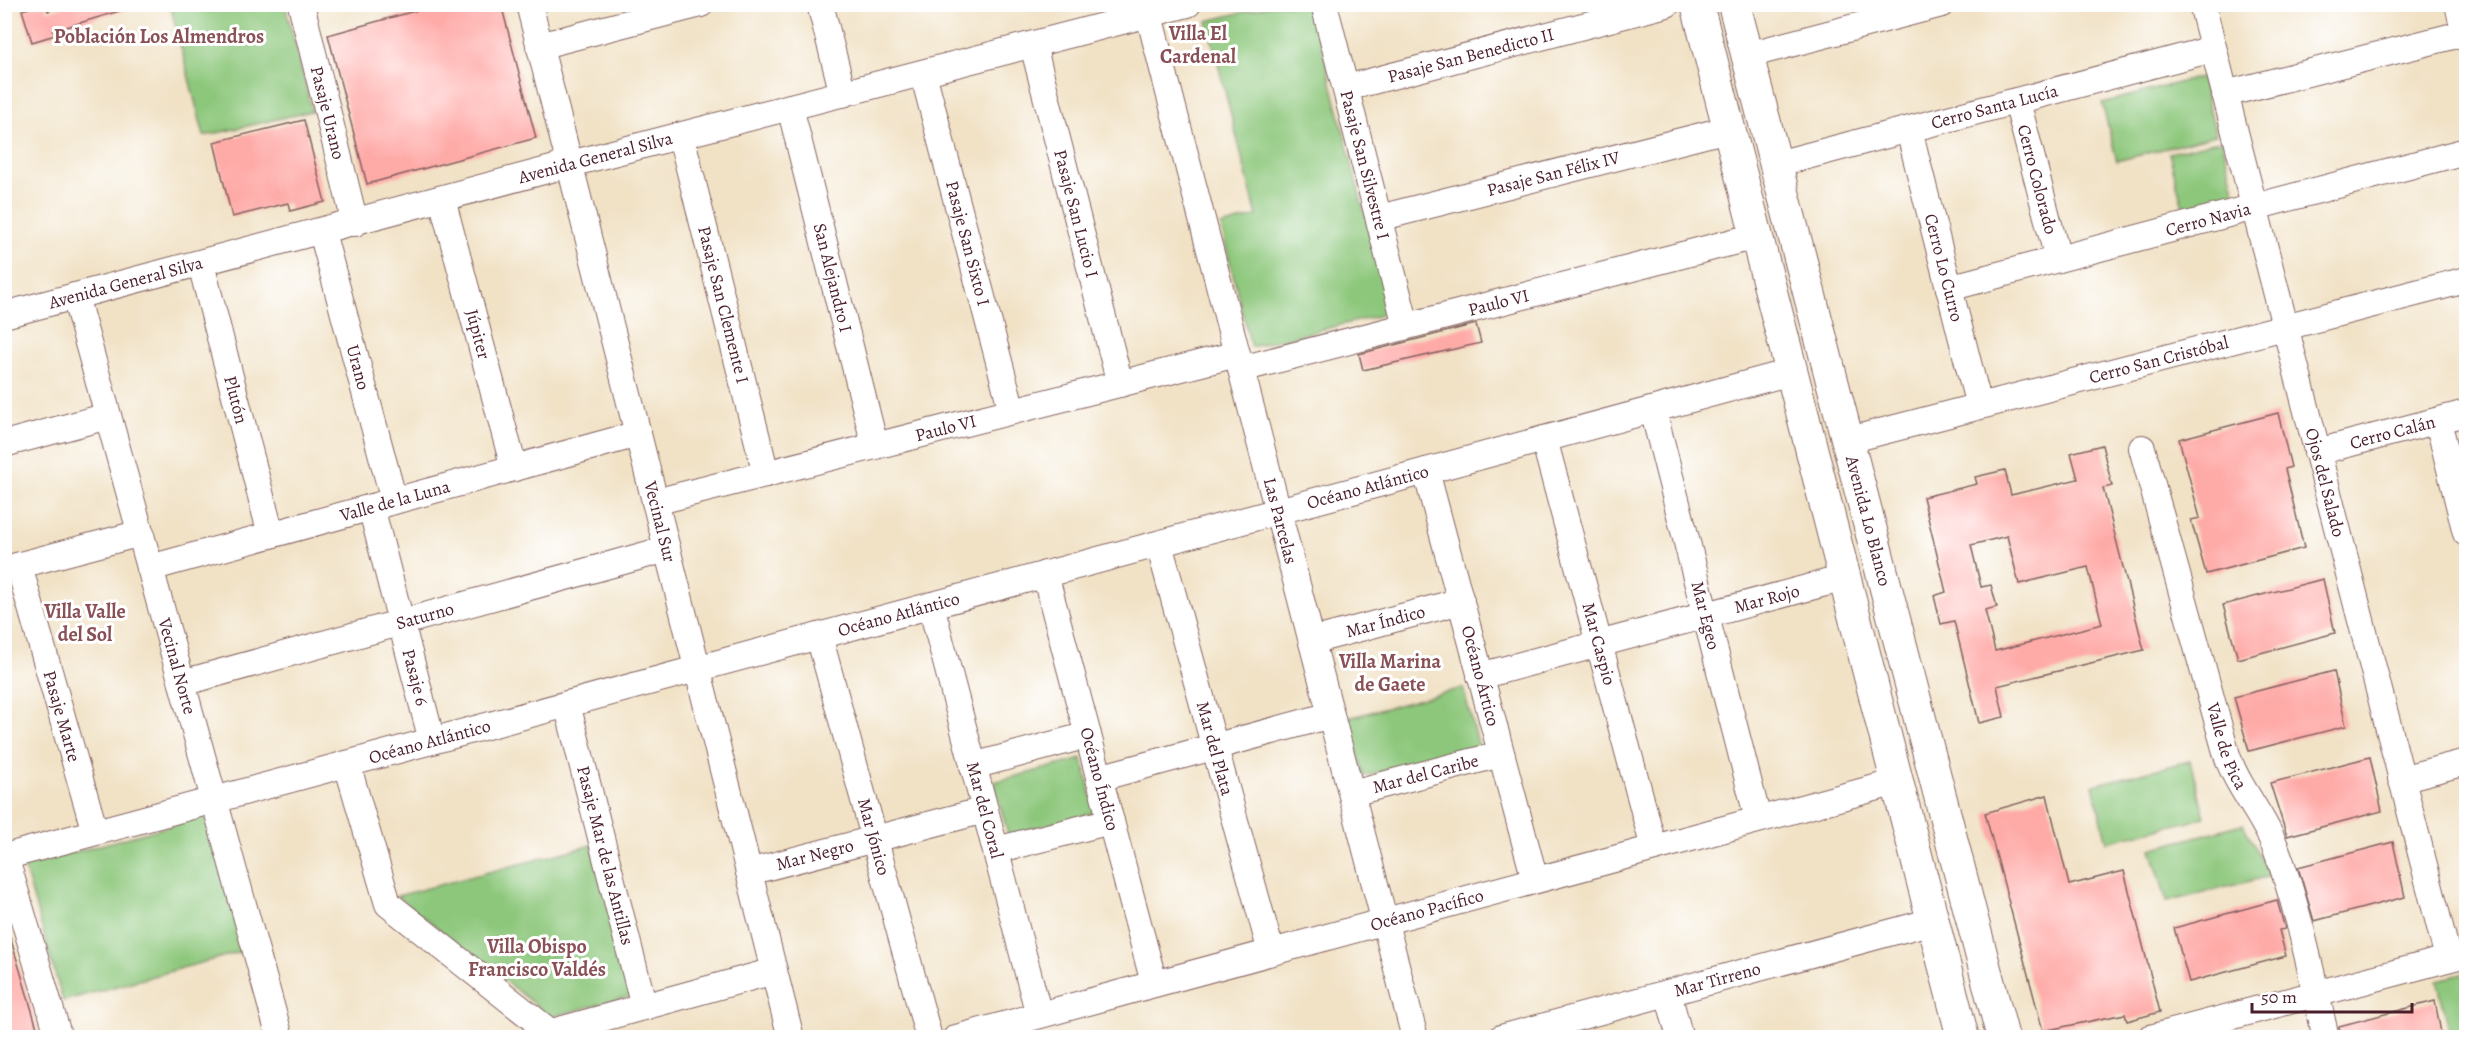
<svg xmlns="http://www.w3.org/2000/svg" width="2471" height="1042" font-family="Alegreya,serif">
<style>
.green{fill:#8dc77b;stroke:#6c7353;stroke-width:1.5}
.building{fill:#feaaa7;fill-rule:evenodd}
.lines{fill:none;stroke-linecap:round;stroke-linejoin:round}
.minor-casing{stroke:#846361;stroke-width:28}
.major-casing{stroke:#846361;stroke-width:34}
.minor{stroke:#fff;stroke-width:26}
.major{stroke:#fff;stroke-width:32}
.labels{text-anchor:middle;dominant-baseline:central;stroke-width:6;stroke-linejoin:round;paint-order:stroke}
.street-label{font-size:18px;fill:#4a1f2b;stroke:#fff}
.neighbourhood-label{font-size:20px;font-weight:bold;fill:#895056;stroke:#fff}
</style>
<rect width="100%" height="100%" fill="#fff"/>
<filter id="ink" filterUnits="userSpaceOnUse"><feTurbulence type="fractalNoise" baseFrequency=".0167" numOctaves="2"/><feDisplacementMap in="SourceGraphic" scale="12" xChannelSelector="R" yChannelSelector="G"/><feConvolveMatrix kernelMatrix="1 2 1 2 8 2 1 2 1" color-interpolation-filters="sRGB"/></filter>
<filter id="wash" filterUnits="userSpaceOnUse"><feTurbulence type="fractalNoise" baseFrequency=".008" numOctaves="4" result="noise"/><feDisplacementMap in="SourceGraphic" scale="24" xChannelSelector="R" yChannelSelector="G"/><feGaussianBlur stdDeviation="1.35" result="paint"/><feColorMatrix in="noise" values="0 0 0 0 0 0 0 0 0 0 0 0 0 0 0 0 0 1.4 0 .05"/><feComposite in="paint" operator="in"/></filter>
<g filter="url(#wash)">
<rect width="100%" height="100%" fill="#f1e2c6"/>
<g class="green">
<polygon points="170,5 285,5 312,111 204,136"/>
<polygon points="1272,5 1311,5 1390,313 1251,347 1221,226 1257,216 1207,21"/>
<polygon points="2201,77 2216,135 2117,161 2102,103"/>
<polygon points="2222,140 2237,202 2185,215 2169,153"/>
<polygon points="1463,688 1479,747 1364,776 1348,718"/>
<polygon points="1082,759 1096,812 1008,835 994,782"/>
<polygon points="2190,761 2205,817 2107,842 2093,785"/>
<polygon points="206,816 244,951 63,1001 24,866"/>
<polygon points="2243,824 2270,876 2167,902 2151,849"/>
<polygon points="592,845 631,996 551,1017 397,896"/>
<polygon points="2466,973 2466,1037 2451,1037 2437,980"/>
</g>
<g id="blocks">
<g class="building">
<polygon points="42,4 45,4 48,11 70,4 125,4 126,9 53,31 55,35 32,42 22,10"/>
<polygon points="440,4 501,4 536,138 367,184 328,35"/>
<polygon points="304,120 325,202 290,211 288,203 232,217 214,142"/>
<polygon points="1476,324 1481,343 1363,370 1359,354"/>
<polygon points="2278,413 2291,467 2285,469 2304,548 2206,574 2191,520 2200,518 2179,439"/>
<path d="M2102,445l10,41 -9,2 41,162 -147,36 7,31 -25,6 -25,-102 -13,3 -7,-28 12,-4 -23,-95 54,-13 -2,-7 30,-7 6,25 67,-16 -7,-26zM2007,536l12,48 69,-17 14,57 -107,27 -10,-41 12,-3 -6,-22 -10,2 -10,-42z"/>
<polygon points="2323,579 2335,633 2238,659 2223,605"/>
<polygon points="2334,671 2346,726 2249,751 2234,697"/>
<polygon points="2370,757 2382,811 2287,836 2270,783"/>
<polygon points="2047,795 2069,885 2124,871 2160,1012 2127,1021 2125,1014 2043,1031 1985,813"/>
<polygon points="2393,842 2405,897 2314,921 2298,867"/>
<polygon points="2277,900 2285,929 2279,930 2286,956 2189,982 2174,928"/>
<polygon points="4,933 9,933 40,1038 4,1038"/>
<polygon points="2435,1001 2442,1038 2341,1038 2339,1026"/>
</g>
</g>
</g>
<g filter="url(#ink)">
<use href="#blocks" fill-opacity="0" stroke="#846361" stroke-width="1.5"/>
<g class="lines">
<defs>
<g id="minor">
<path id="s1" d="M301,4l54,219"/>
<path id="s2" d="M529,4l262,1034"/>
<polyline points="820,4 843,94"/>
<path id="s3" d="M1146,4l269,1034"/>
<path id="s4" d="M1324,4l82,322"/>
<path id="s5" d="M2202,4l246,954"/>
<polyline points="2458,4 2466,39"/>
<path id="s6" d="M1033,45l87,339"/>
<polyline points="539,46 701,4"/>
<polyline points="1748,55 1942,4"/>
<path id="s7" d="M923,73l89,338"/>
<path id="s8" d="M1346,88l321,-84"/>
<polyline points="2225,94 2465,33"/>
<path id="s9" d="M2017,101l41,158"/>
<path id="s10" d="M790,107l85,339"/>
<path id="s11" d="M1909,130l70,276"/>
<path id="s12" d="M681,136l85,338"/>
<path id="s13" d="M1777,164l436,-115"/>
<path id="s14" d="M442,199l72,269"/>
<path id="s15" d="M1379,218l349,-89"/>
<path id="s16" d="M322,232l72,269"/>
<path id="s17" d="M201,264l70,271"/>
<path id="s18" d="M1949,288l517,-137"/>
<path id="s19" d="M75,296l205,742"/>
<path id="s20" d="M4,315l566,-151 618,-160"/>
<path id="s21" d="M1241,369l515,-133"/>
<path id="s22" d="M1653,410l105,409"/>
<polyline points="2438,421 2466,533"/>
<path id="s23" d="M1544,439l110,409"/>
<path id="s24" d="M1849,440l617,-160"/>
<polyline points="4,444 108,416"/>
<path id="s25" d="M2142,448l84,304c10,34 36,61 49,94 24,62 36,127 51,192"/>
<path id="s26" d="M2317,452l149,-39"/>
<path id="s27" d="M1426,471l109,409"/>
<path id="s28" d="M655,502l582,-148"/>
<path id="s29" d="M371,507l61,234"/>
<path id="s30" d="M1159,544l112,408"/>
<path id="s31" d="M19,566l76,266"/>
<path id="s32" d="M150,568l488,-134"/>
<polyline points="5,569 141,533"/>
<path id="s33" d="M1045,574l109,409"/>
<path id="s34" d="M931,605l108,410"/>
<path id="s35" d="M819,636l110,402"/>
<path id="s36" d="M1312,641l149,-40"/>
<path id="s37" d="M1480,676l364,-98"/>
<path id="s38" d="M182,683l485,-134"/>
<path id="s39" d="M567,704l77,303"/>
<polyline points="347,764 388,904 550,1032 552,1038"/>
<polyline points="973,766 1088,735"/>
<polyline points="1099,778 1331,715"/>
<polyline points="2401,779 2466,762"/>
<path id="s40" d="M1352,793l149,-39"/>
<polyline points="996,850 1111,821"/>
<polyline points="5,856 59,1038"/>
<path id="s41" d="M4,857l1787,-485"/>
<path id="s42" d="M749,872l236,-62"/>
<polyline points="1668,993 1680,1038"/>
<polyline points="534,1037 774,971"/>
<path id="s43" d="M956,1038l941,-256"/>
<path id="s44" d="M1501,1038l432,-117"/>
<polyline points="2150,1038 2466,954"/>
</g>
<g id="major">
<polyline points="1697,4 1963,1038"/>
<path id="s45" d="M1734,4l269,1034"/>
</g>
</defs>
<use href="#minor" class="minor-casing"/>
<use href="#major" class="major-casing"/>
<use href="#minor" class="minor"/>
<use href="#major" class="major"/>
</g>
</g>
<g class="labels">
<g class="street-label">
<text stroke="none"><textPath href="#s8" startOffset="129">Pasaje San Benedicto II</textPath></text>
<text stroke="none"><textPath href="#s13" startOffset="225">Cerro Santa Lucía</textPath></text>
<text stroke="none"><textPath href="#s1" startOffset="112">Pasaje Urano</textPath></text>
<text stroke="none"><textPath href="#s20" startOffset="612">Avenida General Silva</textPath></text>
<text stroke="none"><textPath href="#s4" startOffset="166">Pasaje San Silvestre I</textPath></text>
<text stroke="none"><textPath href="#s15" startOffset="180">Pasaje San Félix IV</textPath></text>
<text stroke="none"><textPath href="#s9" startOffset="81">Cerro Colorado</textPath></text>
<text stroke="none"><textPath href="#s6" startOffset="174">Pasaje San Lucio I</textPath></text>
<text stroke="none"><textPath href="#s18" startOffset="268">Cerro Navia</textPath></text>
<text stroke="none"><textPath href="#s7" startOffset="176">Pasaje San Sixto I</textPath></text>
<text stroke="none"><textPath href="#s11" startOffset="142">Cerro Lo Curro</textPath></text>
<text stroke="none"><textPath href="#s10" startOffset="176">San Alejandro I</textPath></text>
<text stroke="none"><textPath href="#s20" startOffset="126">Avenida General Silva</textPath></text>
<text stroke="none"><textPath href="#s21" startOffset="266">Paulo VI</textPath></text>
<text stroke="none"><textPath href="#s12" startOffset="174">Pasaje San Clemente I</textPath></text>
<text stroke="none"><textPath href="#s14" startOffset="140">Júpiter</textPath></text>
<text stroke="none"><textPath href="#s24" startOffset="320">Cerro San Cristóbal</textPath></text>
<text stroke="none"><textPath href="#s16" startOffset="140">Urano</textPath></text>
<text stroke="none"><textPath href="#s17" startOffset="140">Plutón</textPath></text>
<text stroke="none"><textPath href="#s28" startOffset="300">Paulo VI</textPath></text>
<text stroke="none"><textPath href="#s26" startOffset="78">Cerro Calán</textPath></text>
<text stroke="none"><textPath href="#s5" startOffset="494">Ojos del Salado</textPath></text>
<text stroke="none"><textPath href="#s41" startOffset="1413">Océano Atlántico</textPath></text>
<text stroke="none"><textPath href="#s32" startOffset="254">Valle de la Luna</textPath></text>
<text stroke="none"><textPath href="#s2" startOffset="534">Vecinal Sur</textPath></text>
<text stroke="none"><textPath href="#s3" startOffset="534">Las Parcelas</textPath></text>
<text stroke="none"><textPath href="#s45" startOffset="534">Avenida Lo Blanco</textPath></text>
<text stroke="none"><textPath href="#s37" startOffset="297">Mar Rojo</textPath></text>
<text stroke="none"><textPath href="#s41" startOffset="927">Océano Atlántico</textPath></text>
<text stroke="none"><textPath href="#s22" startOffset="212">Mar Egeo</textPath></text>
<text stroke="none"><textPath href="#s38" startOffset="252">Saturno</textPath></text>
<text stroke="none"><textPath href="#s36" startOffset="76">Mar Índico</textPath></text>
<text stroke="none"><textPath href="#s23" startOffset="212">Mar Caspio</textPath></text>
<text stroke="none"><textPath href="#s19" startOffset="384">Vecinal Norte</textPath></text>
<text stroke="none"><textPath href="#s29" startOffset="176">Pasaje 6</textPath></text>
<text stroke="none"><textPath href="#s27" startOffset="212">Océano Ártico</textPath></text>
<text stroke="none"><textPath href="#s31" startOffset="156">Pasaje Marte</textPath></text>
<text stroke="none"><textPath href="#s41" startOffset="441">Océano Atlántico</textPath></text>
<text stroke="none"><textPath href="#s25" startOffset="310">Valle de Pica</textPath></text>
<text stroke="none"><textPath href="#s30" startOffset="212">Mar del Plata</textPath></text>
<text stroke="none"><textPath href="#s40" startOffset="76">Mar del Caribe</textPath></text>
<text stroke="none"><textPath href="#s33" startOffset="212">Océano Índico</textPath></text>
<text stroke="none"><textPath href="#s34" startOffset="212">Mar del Coral</textPath></text>
<text stroke="none"><textPath href="#s35" startOffset="208">Mar Jónico</textPath></text>
<text stroke="none"><textPath href="#s39" startOffset="156">Pasaje Mar de las Antillas</textPath></text>
<text stroke="none"><textPath href="#s42" startOffset="68">Mar Negro</textPath></text>
<text stroke="none"><textPath href="#s43" startOffset="488">Océano Pacífico</textPath></text>
<text stroke="none"><textPath href="#s44" startOffset="224">Mar Tirreno</textPath></text>
</g>
<g class="neighbourhood-label">
<text x="1198" y="33">Villa El<tspan x="1198" dy="23">Cardenal</tspan></text>
<text x="159" y="36">Población Los Almendros</text>
<text x="85" y="611">Villa Valle<tspan x="85" dy="23">del Sol</tspan></text>
<text x="1390" y="661">Villa Marina<tspan x="1390" dy="23">de Gaete</tspan></text>
<text x="537" y="946">Villa Obispo<tspan x="537" dy="23">Francisco Valdés</tspan></text>
</g>
</g>
<rect width="2471" height="1042" fill="none" stroke="#fff" stroke-width="24"/>
<path d="M2252 1003v9h160v-9" fill="none" stroke="#4a1f2b" stroke-width="3"/>
<text x="2261" y="1003" font-size="18" fill="#4a1f2b" stroke="#ffffff" stroke-width="4.5" paint-order="stroke">50 m</text>
</svg>
